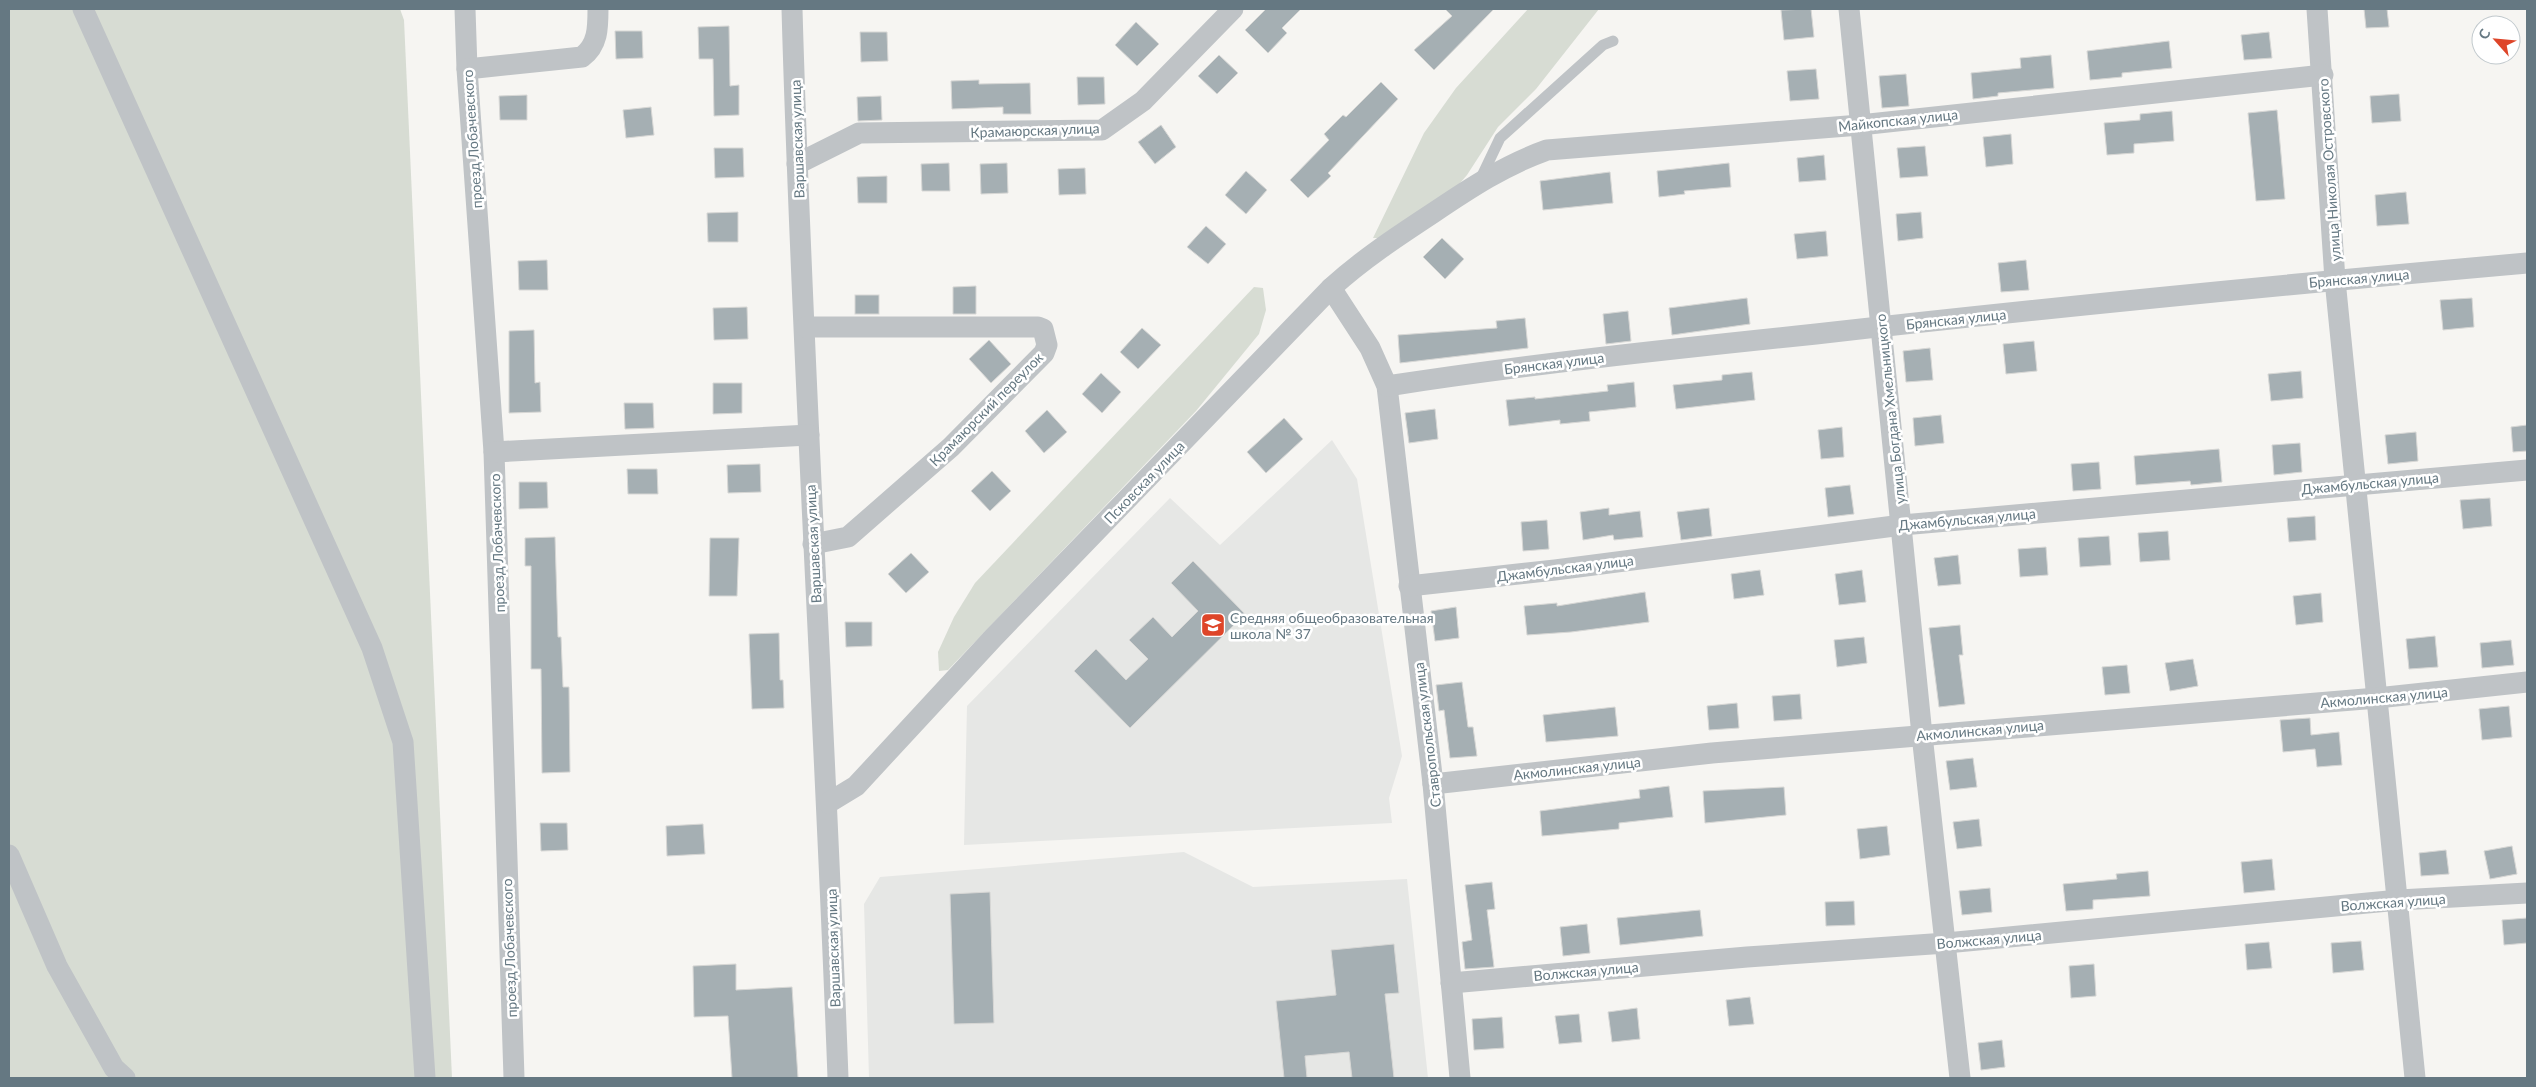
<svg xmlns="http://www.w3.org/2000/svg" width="2536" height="1087" font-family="Lato,sans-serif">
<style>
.built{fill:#e6e7e5}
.green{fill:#d7dcd3}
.building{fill:#a5afb3;stroke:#d7d7d5}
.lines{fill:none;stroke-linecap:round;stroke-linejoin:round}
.lane{stroke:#bfc3c6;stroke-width:11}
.street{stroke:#bfc3c6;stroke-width:21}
.labels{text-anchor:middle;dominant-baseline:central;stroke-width:5;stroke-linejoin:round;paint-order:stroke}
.street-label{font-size:14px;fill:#657882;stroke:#fff}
.poi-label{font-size:14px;fill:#657882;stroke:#fff;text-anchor:start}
</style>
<rect width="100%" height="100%" fill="#f6f5f2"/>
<g class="built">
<polygon points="1332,440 1357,479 1402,756 1389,798 1392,823 964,845 967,706 1170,498 1220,545"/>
<polygon points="1184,852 1253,887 1407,879 1428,1078 869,1078 864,904 880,877"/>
</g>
<g class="green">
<polygon points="9,9 400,9 404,20 452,1078 9,1078"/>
<polygon points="1528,9 1599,9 1536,89 1498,127 1467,175 1455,189 1380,238 1373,238 1424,133 1456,88"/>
<polygon points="1254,287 1263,288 1266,310 1259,334 1196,411 948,670 939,671 938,652 954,617 975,583"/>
</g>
<g class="building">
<polygon points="1266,9 1301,9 1282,28 1287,33 1268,53 1245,30"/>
<polygon points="1445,9 1494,9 1434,70 1414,50 1452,16"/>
<polygon points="1811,9 1814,37 1784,40 1781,10"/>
<polygon points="2364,9 2387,9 2389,27 2366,28"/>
<polygon points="1136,22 1159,44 1137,66 1115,45"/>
<polygon points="729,26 730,86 739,85 739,115 714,116 713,59 699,59 698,27"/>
<polygon points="615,31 642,31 643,58 616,59"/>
<polygon points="860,32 887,32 888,61 861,62"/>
<polygon points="2269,32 2272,58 2244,60 2241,35"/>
<polygon points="2169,41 2172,68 2122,73 2122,77 2090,80 2087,51"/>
<polygon points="1219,55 1238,73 1217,94 1198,76"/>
<polygon points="2051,55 2054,88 1998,93 1998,96 1973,99 1971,73 2021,68 2020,58"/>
<polygon points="1816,69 1819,99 1790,101 1787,71"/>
<polygon points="1906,74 1909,106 1882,108 1879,76"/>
<polygon points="1077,77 1104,77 1105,104 1078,105"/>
<polygon points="979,80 979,84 1030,83 1031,114 1003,114 1003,107 952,109 951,81"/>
<polygon points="1381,82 1398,99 1328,173 1331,176 1308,198 1290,180 1329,140 1324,134 1343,115 1346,117"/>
<polygon points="2399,94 2401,121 2372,123 2370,96"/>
<polygon points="527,95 527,120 500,120 499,96"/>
<polygon points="881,96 882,120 858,121 857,97"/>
<polygon points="651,107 654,135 626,138 623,110"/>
<polygon points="2277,110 2285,199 2256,201 2248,113"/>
<polygon points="2172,111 2174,141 2134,144 2134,153 2107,155 2104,123 2140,120 2140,114"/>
<polygon points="1161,125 1176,147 1155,164 1138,142"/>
<polygon points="2011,134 2013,164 1986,167 1983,137"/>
<polygon points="1925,146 1928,176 1900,178 1897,148"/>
<polygon points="714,148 743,148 744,177 715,178"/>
<polygon points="1824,155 1826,180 1799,182 1797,158"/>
<polygon points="949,163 950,191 922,191 921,164"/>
<polygon points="1007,163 1008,193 981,194 980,164"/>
<polygon points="1729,163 1731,187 1684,191 1685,194 1659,197 1657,171"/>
<polygon points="1085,168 1086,194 1059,195 1058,169"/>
<polygon points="1246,171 1267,190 1246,214 1225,195"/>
<polygon points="1610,172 1613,203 1543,210 1540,181"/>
<polygon points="887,176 887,203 858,203 857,177"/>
<polygon points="2406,192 2409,224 2377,226 2375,195"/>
<polygon points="738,212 738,242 708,242 707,213"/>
<polygon points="1921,212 1923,238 1898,241 1896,214"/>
<polygon points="1206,226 1226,244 1208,264 1187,247"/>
<polygon points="1826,231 1828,256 1797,259 1794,234"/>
<polygon points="1442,238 1464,259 1445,279 1423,257"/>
<polygon points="547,260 548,290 519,290 518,261"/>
<polygon points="2026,260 2029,290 2001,292 1998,263"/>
<polygon points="976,286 976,314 953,314 953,287"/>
<rect x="855" y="295" width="24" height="19"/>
<polygon points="1747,298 1750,324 1672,335 1669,308"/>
<polygon points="2472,298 2474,327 2443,330 2440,300"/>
<polygon points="747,307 748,339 714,340 713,308"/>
<polygon points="1628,311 1631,341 1606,344 1603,314"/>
<polygon points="1525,318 1528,348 1400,363 1398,335 1497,328 1496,321"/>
<polygon points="1142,328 1161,345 1138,369 1120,352"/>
<polygon points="534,330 535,383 540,382 541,412 509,413 509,331"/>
<polygon points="989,340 1011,364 991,383 969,359"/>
<polygon points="2034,341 2037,371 2006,374 2003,344"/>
<polygon points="1930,348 1933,380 1906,382 1903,351"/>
<polygon points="2301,371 2303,398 2271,401 2268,374"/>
<polygon points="1752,372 1755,400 1676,409 1673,385 1722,380 1722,375"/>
<polygon points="1101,373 1121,392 1102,413 1082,394"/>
<polygon points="1634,382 1636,407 1589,412 1590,421 1560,424 1560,420 1509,426 1506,400 1535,397 1535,399 1608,391 1607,385"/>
<polygon points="713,383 742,383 742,413 713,414"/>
<polygon points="624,403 653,403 654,428 625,429"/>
<polygon points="1435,409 1438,439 1409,443 1405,413"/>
<polygon points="1047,410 1067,432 1044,453 1025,431"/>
<polygon points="1941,415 1944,443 1915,446 1913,418"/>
<polygon points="1284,418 1303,439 1266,473 1247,452"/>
<polygon points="2527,425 2527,451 2513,452 2511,427"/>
<polygon points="1842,427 1844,457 1821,459 1818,430"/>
<polygon points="2416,432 2418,461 2388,464 2385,435"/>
<polygon points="2300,443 2302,472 2274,475 2272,445"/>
<polygon points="2219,449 2222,482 2191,485 2190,481 2136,485 2134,456"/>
<polygon points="2099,462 2101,489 2073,491 2071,464"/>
<polygon points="760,464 761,492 728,493 727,465"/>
<polygon points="627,469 657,469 658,494 628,494"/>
<polygon points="992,471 1011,491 990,511 971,491"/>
<polygon points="519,482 547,482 548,508 519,509"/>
<polygon points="1850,485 1854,514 1828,517 1825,488"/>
<polygon points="2490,498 2492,526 2463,529 2460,500"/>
<polygon points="1609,508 1609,515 1640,511 1643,537 1614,540 1613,535 1583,540 1580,512"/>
<polygon points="1709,508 1712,536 1681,540 1677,512"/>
<polygon points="2315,516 2316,540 2289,542 2287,518"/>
<polygon points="1547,520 1549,549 1523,551 1521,522"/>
<polygon points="2168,531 2170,560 2140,562 2138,533"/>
<polygon points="2109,536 2111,565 2080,567 2078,538"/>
<polygon points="555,537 558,637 561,637 563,687 569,687 570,772 542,773 541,669 531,669 531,566 525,566 525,538"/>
<polygon points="710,538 739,538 737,596 709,596"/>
<polygon points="2046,547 2048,575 2020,577 2018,549"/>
<polygon points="911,553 929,572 906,593 888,574"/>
<polygon points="1958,555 1961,584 1938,586 1934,558"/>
<polygon points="1193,561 1245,614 1130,728 1074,671 1096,649 1126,680 1148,659 1129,640 1153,617 1172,637 1198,611 1171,583"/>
<polygon points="1760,570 1764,595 1734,599 1731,574"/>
<polygon points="1862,570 1866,602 1839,605 1835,574"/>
<polygon points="1645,592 1649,622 1571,632 1527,635 1524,606 1557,603 1557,606"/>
<polygon points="2321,593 2323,622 2296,625 2293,596"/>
<polygon points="1456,607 1459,638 1435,641 1431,611"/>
<polygon points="845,622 872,622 872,646 846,647"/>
<polygon points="1960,625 1963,655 1959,655 1965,704 1939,707 1929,628"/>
<polygon points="779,633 780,680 783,680 784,708 752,709 749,634"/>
<polygon points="2435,636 2438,667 2409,669 2406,639"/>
<polygon points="1864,637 1867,663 1837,667 1834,640"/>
<polygon points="2511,640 2514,665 2482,668 2480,643"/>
<polygon points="2193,659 2198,686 2170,691 2165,663"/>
<polygon points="2127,665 2130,693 2105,695 2102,667"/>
<polygon points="1462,682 1468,727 1473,727 1477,756 1450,758 1444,710 1439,711 1436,685"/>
<polygon points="1800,694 1802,719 1774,721 1772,696"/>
<polygon points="1737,703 1739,728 1709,730 1707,706"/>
<polygon points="2509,706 2512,737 2482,740 2479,709"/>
<polygon points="1615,707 1618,736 1546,742 1543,715"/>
<polygon points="2310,718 2311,735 2339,732 2342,765 2317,767 2315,749 2283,752 2280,720"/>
<polygon points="1973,758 1977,787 1950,790 1946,761"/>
<polygon points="1669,786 1673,817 1619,823 1619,829 1542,836 1540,811 1640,798 1639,790"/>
<polygon points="1784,787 1786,815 1705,823 1703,791"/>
<polygon points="1979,819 1982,846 1957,849 1953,822"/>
<polygon points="540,823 567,823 568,850 541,851"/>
<polygon points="703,824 705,854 667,856 666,826"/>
<polygon points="1887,826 1890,855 1860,859 1857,829"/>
<polygon points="2512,846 2517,874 2490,879 2484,851"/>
<polygon points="2446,850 2449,874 2421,876 2419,853"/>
<polygon points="2272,859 2275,890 2244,893 2241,862"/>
<polygon points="2148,871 2150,896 2093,900 2093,909 2066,911 2063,884 2117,879 2116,874"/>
<polygon points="1492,882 1495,909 1487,910 1494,967 1465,969 1462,942 1472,940 1465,885"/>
<polygon points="1990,888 1992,912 1962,915 1959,891"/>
<polygon points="990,892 994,1023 954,1024 950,894"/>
<polygon points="1854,901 1855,925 1826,926 1825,902"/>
<polygon points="1700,910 1703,936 1620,945 1617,918"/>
<polygon points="2527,918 2527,943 2504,945 2502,920"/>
<polygon points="1587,924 1590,953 1563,956 1560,927"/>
<polygon points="2361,941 2364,970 2333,973 2331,943"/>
<polygon points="2269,942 2272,968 2247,970 2245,944"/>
<polygon points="1394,944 1399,993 1385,994 1394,1078 1352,1078 1349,1052 1305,1056 1307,1078 1284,1078 1276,1001 1336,995 1331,950"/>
<polygon points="736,964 736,990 792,987 798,1078 732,1078 728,1016 694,1017 693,966"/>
<polygon points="2094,964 2096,996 2071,998 2069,966"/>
<polygon points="1750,997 1754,1024 1729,1026 1726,1000"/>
<polygon points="1637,1008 1640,1039 1612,1042 1608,1012"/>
<polygon points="1579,1014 1582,1042 1559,1044 1555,1016"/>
<polygon points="1502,1017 1504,1048 1474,1050 1472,1019"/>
<polygon points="2002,1040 2005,1067 1981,1070 1978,1043"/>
</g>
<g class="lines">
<polyline class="lane" points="1480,180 1500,138 1603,45 1613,41"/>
<g class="street">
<polyline points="83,9 372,648 403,742 425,1078"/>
<polyline points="465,9 467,69 494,452 514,1078"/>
<path d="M792,9c10,356 33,713 46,1069"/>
<polyline points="1849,9 1922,735 1960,1078"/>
<polyline points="2317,9 2335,280 2415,1078"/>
<path d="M467,69l115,-12c16,-12 16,-29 16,-48"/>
<polyline points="797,164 859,133 1102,130 1143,101 1233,9"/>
<polyline points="1331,288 1370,348 1387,386 1433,784 1460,1078"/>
<polyline points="806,327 1038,327 1043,329 1047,345 1044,353 951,447 848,537 813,544"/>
<path d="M1387,386c142,-22 285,-37 429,-52 237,-27 474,-50 711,-71"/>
<polyline points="494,452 809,435"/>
<polyline points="1409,586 1555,570 1902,525 2527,470"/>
<polyline points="1433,784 1712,753 2377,698 2527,682"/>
<path d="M828,803l28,-17 137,-148 338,-350c32,-29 67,-52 102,-75 37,-25 72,-48 114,-63l313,-25 463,-50"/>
<polyline points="9,855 57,966 114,1068 125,1078"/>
<polyline points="1451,983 1747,957 1946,943 2399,900 2527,893"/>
</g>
</g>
<defs>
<symbol id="school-square" viewBox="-11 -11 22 22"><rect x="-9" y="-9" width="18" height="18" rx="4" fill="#de4529" stroke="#fff"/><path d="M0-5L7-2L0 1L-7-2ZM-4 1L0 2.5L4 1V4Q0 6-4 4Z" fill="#fff"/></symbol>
</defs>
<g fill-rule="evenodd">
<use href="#school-square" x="1199" y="611" width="28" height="28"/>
</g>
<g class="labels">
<g class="street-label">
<text transform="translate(1898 120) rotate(-6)">Майкопская улица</text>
<text transform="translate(1035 130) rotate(-2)">Крамаюрская улица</text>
<text transform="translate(472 139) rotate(-94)">проезд Лобачевского</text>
<text transform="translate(797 139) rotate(-92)">Варшавская улица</text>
<text transform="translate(2329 170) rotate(-94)">улица Николая Островского</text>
<text transform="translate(2359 278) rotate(-5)">Брянская улица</text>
<text transform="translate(1956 319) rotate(-6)">Брянская улица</text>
<text transform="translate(1554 363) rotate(-7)">Брянская улица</text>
<text transform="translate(986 409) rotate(-45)">Крамаюрский переулок</text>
<text transform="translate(1890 409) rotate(-96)">улица Богдана Хмельницкого</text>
<text transform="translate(1144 482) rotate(-46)">Псковская улица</text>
<text transform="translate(2370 483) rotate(-5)">Джамбульская улица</text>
<text transform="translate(1967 519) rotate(-5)">Джамбульская улица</text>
<text transform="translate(497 543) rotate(-92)">проезд Лобачевского</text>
<text transform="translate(813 544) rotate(-93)">Варшавская улица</text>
<text transform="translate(1565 568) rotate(-7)">Джамбульская улица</text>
<text transform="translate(2384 697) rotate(-5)">Акмолинская улица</text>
<text transform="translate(1980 730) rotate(-5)">Акмолинская улица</text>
<text transform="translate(1427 735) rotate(-97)">Ставропольская улица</text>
<text transform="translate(1577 768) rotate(-6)">Акмолинская улица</text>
<text transform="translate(2393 902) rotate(-4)">Волжская улица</text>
<text transform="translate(1989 939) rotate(-5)">Волжская улица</text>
<text transform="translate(509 948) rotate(-92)">проезд Лобачевского</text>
<text transform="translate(833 948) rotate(-92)">Варшавская улица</text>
<text transform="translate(1586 971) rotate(-5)">Волжская улица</text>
</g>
<g class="poi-label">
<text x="1230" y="617">Средняя общеобразовательная<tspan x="1230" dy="16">школа № 37</tspan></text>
</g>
</g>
<rect width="2536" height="1087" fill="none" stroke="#657882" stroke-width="20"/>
<g transform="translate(2496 40) rotate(297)"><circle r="24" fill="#ffffff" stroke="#c1c9cd"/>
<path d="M0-4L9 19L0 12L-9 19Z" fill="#de4529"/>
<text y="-8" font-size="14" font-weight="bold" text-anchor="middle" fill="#657882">С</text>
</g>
</svg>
